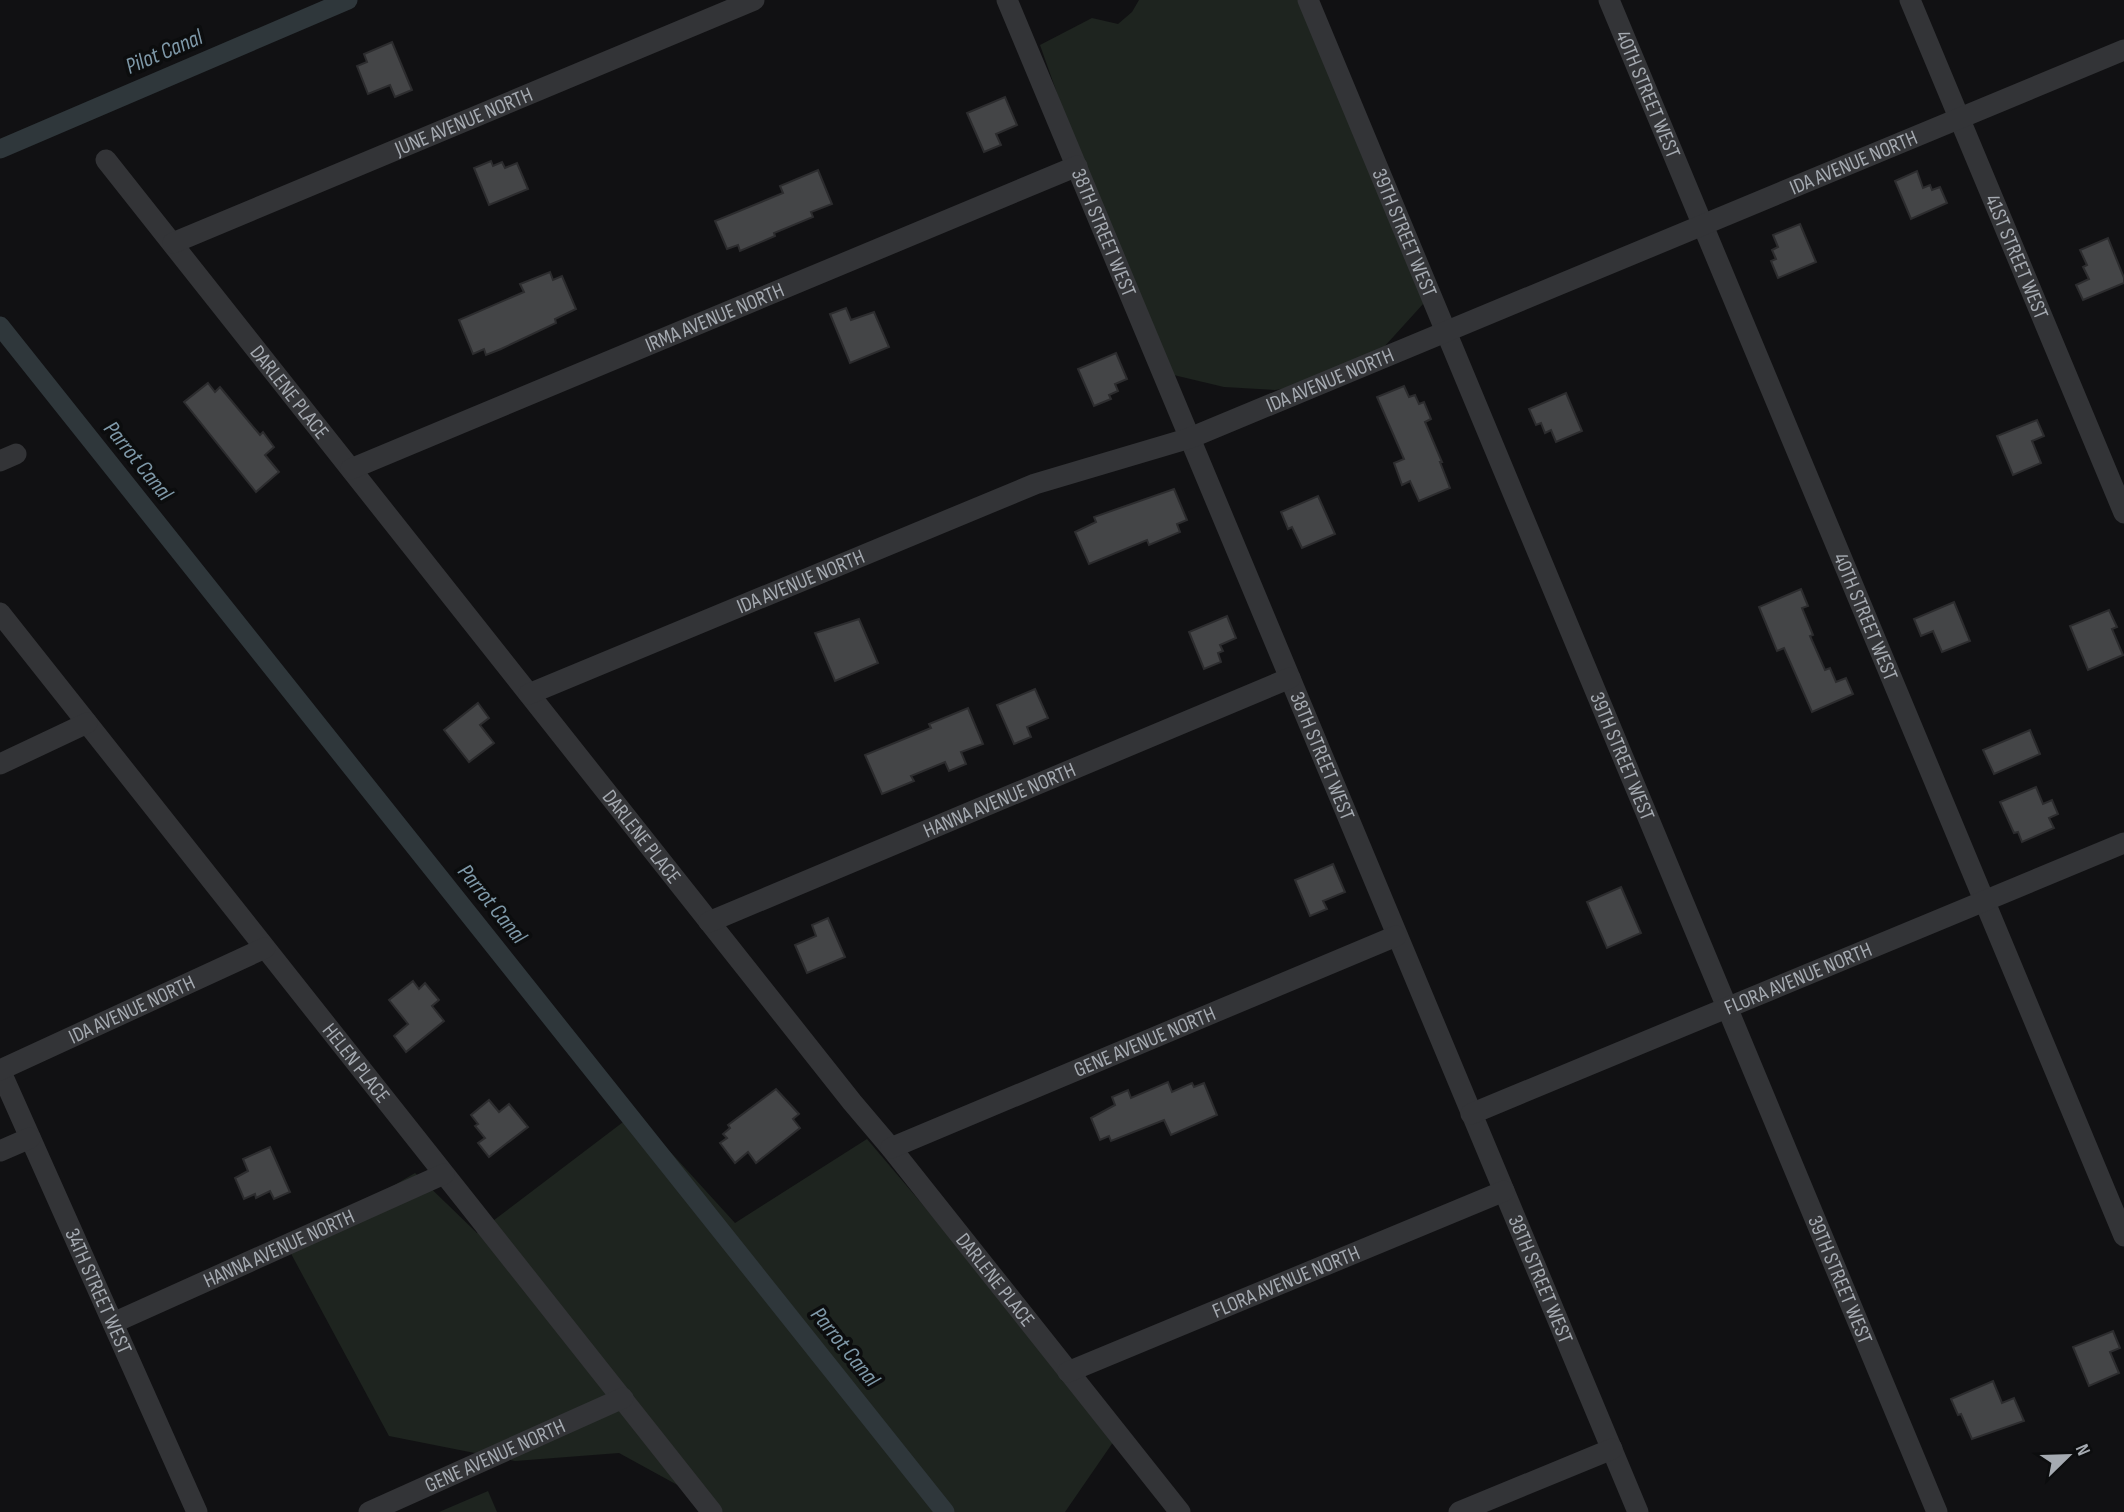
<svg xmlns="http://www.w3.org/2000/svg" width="2124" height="1512" font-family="'Sofia Sans Condensed',sans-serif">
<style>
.green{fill:#1e241f}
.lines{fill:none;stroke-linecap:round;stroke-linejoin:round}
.canal{stroke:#2f373b;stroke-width:19}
.building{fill:#444547;stroke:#2c2c2e;stroke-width:2}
.minor{stroke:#333437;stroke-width:21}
.labels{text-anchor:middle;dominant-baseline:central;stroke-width:7;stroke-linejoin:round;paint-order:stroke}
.street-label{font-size:21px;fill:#a5aab1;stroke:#0c0d0e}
.water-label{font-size:23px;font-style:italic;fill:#7f99a9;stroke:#0c0d0e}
</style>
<rect width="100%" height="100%" fill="#111113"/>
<g class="green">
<polygon points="1139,0 1317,0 1433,293 1384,347 1321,382 1275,390 1224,387 1161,372 1087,178 1040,45 1092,18 1118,24 1132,12"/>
<polygon points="635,1113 735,1223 867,1139 1118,1435 1065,1512 702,1512 692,1493 619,1453 515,1461 389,1436 288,1248 415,1173 477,1233"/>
<polygon points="488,1491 497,1512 439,1512"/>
</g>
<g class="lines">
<g class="canal">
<polyline points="0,149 348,0"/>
<polyline points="0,326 945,1512"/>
</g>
</g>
<g class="building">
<polygon points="392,42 412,90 395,97 390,85 368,94 357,66 367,62 364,54"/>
<polygon points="1005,97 1017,125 996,134 1001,145 984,152 967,113"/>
<polygon points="491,161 493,166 502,162 505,168 517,163 528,189 489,205 474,168"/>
<polygon points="818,170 832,204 811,212 813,217 774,233 775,236 740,251 738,245 727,249 715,221 783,193 780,186"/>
<polygon points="1917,171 1923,188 1930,185 1932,190 1940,187 1947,203 1911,219 1895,181"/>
<polygon points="1800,224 1816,262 1778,278 1771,261 1776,259 1772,250 1778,247 1773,235"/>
<polygon points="2108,238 2124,278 2124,283 2083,300 2076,285 2089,279 2083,267 2087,265 2080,250"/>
<polygon points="550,272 553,280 562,276 576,309 555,319 556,323 501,349 486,355 484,349 473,354 459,320 524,292 520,284"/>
<polygon points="846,308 851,320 874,312 889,347 850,363 830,314"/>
<polygon points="1116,353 1127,379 1115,384 1118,391 1109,395 1111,399 1094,406 1078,369"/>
<polygon points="208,383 215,392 220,387 260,435 263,432 274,447 265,455 279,472 256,492 184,402"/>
<polygon points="1404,386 1409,397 1415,395 1419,404 1424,402 1431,419 1425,422 1442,462 1440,462 1450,488 1419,501 1410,481 1402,485 1394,463 1404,459 1377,397"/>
<polygon points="1566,393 1582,431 1556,442 1551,430 1545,433 1541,423 1536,425 1529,409"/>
<polygon points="2037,420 2044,436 2032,441 2041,463 2013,475 1997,436"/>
<polygon points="1174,489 1187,520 1177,524 1180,532 1149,545 1147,540 1089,564 1075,532 1096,522 1094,517"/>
<polygon points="1318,496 1335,534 1302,548 1292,527 1288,529 1281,512"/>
<polygon points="1801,589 1808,606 1802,608 1813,635 1810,636 1825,670 1830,668 1836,682 1846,678 1853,694 1812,712 1784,648 1777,651 1759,607"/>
<polygon points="1954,602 1970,641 1942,652 1933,631 1921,636 1914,619"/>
<polygon points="2109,610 2117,627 2112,629 2123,655 2088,670 2070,626"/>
<polygon points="1227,616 1236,638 1220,645 1223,651 1218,653 1221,662 1204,669 1189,632"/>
<polygon points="859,619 878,663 835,681 815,633"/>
<polygon points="1035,689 1048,718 1027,727 1031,737 1014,744 997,705"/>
<polygon points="478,703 489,718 480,725 494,743 469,762 444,730"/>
<polygon points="968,708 983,744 961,752 966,764 949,771 945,762 911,776 914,781 882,794 865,755 931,728 929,724"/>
<polygon points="2030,730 2040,754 1994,774 1983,750"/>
<polygon points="2036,787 2043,804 2052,800 2058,814 2049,818 2054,828 2022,842 2018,832 2014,833 2000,802"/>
<polygon points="1333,864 1345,892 1323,901 1327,909 1310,916 1295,880"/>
<polygon points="1621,887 1641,933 1607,948 1587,902"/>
<polygon points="828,918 845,957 807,973 795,945 816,936 812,925"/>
<polygon points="413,981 419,989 425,983 439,1000 432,1006 444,1021 406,1052 394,1036 408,1024 389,1000"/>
<polygon points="1168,1082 1172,1092 1192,1083 1194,1087 1204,1083 1217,1115 1171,1135 1164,1120 1111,1141 1109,1136 1100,1140 1091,1118 1115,1105 1112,1097 1128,1090 1131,1098"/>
<polygon points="776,1089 799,1114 793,1119 800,1128 756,1163 748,1152 735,1163 720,1143 727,1138 723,1134 730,1128 728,1125"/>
<polygon points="489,1100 499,1112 509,1104 528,1127 489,1157 478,1143 485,1138 475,1126 478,1124 471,1115"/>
<polygon points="270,1147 290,1192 274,1199 270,1191 256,1198 255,1194 244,1199 235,1178 248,1171 243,1159"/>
<polygon points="2113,1331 2120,1348 2110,1352 2119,1373 2089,1386 2073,1347"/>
<polygon points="1993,1381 2002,1403 2014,1398 2024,1421 1972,1439 1961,1414 1958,1415 1951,1399"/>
</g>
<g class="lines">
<g class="minor">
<path id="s1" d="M1007,0l631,1512"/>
<path id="s2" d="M1308,0l629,1512"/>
<path id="s3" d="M1609,0l515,1236"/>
<path id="s4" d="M1910,0l214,513"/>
<path id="s5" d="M106,160l746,942 39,46 289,364"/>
<path id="s6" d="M173,243l581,-243"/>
<polyline points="0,461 16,454"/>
<path id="s7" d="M351,469l726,-303"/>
<path id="s8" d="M0,613l712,899"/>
<path id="s9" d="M529,694l506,-210 155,-46 934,-388"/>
<polyline points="0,764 87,723"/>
<path id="s10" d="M709,922l581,-244"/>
<path id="s11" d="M0,1070l197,442"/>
<path id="s12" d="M0,1070l265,-122"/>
<path id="s13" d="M1471,1114l653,-271"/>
<path id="s14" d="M891,1148l505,-212"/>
<polyline points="0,1151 30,1138"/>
<path id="s15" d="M113,1323l331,-149"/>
<path id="s16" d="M1068,1372l436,-181"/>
<path id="s17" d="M369,1512l254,-114"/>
<polyline points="1459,1512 1612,1449"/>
</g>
</g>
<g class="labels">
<g class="street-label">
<text stroke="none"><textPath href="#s3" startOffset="102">40TH STREET WEST</textPath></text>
<text stroke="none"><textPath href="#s6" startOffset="315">JUNE AVENUE NORTH</textPath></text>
<text stroke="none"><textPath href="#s9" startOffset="1428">IDA AVENUE NORTH</textPath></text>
<text stroke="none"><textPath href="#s1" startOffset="252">38TH STREET WEST</textPath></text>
<text stroke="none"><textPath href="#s2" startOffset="252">39TH STREET WEST</textPath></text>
<text stroke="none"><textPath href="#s4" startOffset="278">41ST STREET WEST</textPath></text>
<text stroke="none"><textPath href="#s7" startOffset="394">IRMA AVENUE NORTH</textPath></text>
<text stroke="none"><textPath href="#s9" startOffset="861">IDA AVENUE NORTH</textPath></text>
<text stroke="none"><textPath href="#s5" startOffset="296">DARLENE PLACE</textPath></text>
<text stroke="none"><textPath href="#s9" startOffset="294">IDA AVENUE NORTH</textPath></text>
<text stroke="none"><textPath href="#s3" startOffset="668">40TH STREET WEST</textPath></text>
<text stroke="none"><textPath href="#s1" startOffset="819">38TH STREET WEST</textPath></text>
<text stroke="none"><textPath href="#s2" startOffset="819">39TH STREET WEST</textPath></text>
<text stroke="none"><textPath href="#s10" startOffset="315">HANNA AVENUE NORTH</textPath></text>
<text stroke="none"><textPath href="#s5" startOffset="863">DARLENE PLACE</textPath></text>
<text stroke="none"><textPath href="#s13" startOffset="354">FLORA AVENUE NORTH</textPath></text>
<text stroke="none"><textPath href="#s12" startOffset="145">IDA AVENUE NORTH</textPath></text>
<text stroke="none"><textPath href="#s14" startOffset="275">GENE AVENUE NORTH</textPath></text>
<text stroke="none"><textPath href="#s8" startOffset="574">HELEN PLACE</textPath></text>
<text stroke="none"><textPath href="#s15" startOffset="182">HANNA AVENUE NORTH</textPath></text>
<text stroke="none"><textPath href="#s1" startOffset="1386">38TH STREET WEST</textPath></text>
<text stroke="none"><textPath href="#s2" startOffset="1386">39TH STREET WEST</textPath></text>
<text stroke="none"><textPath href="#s5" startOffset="1430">DARLENE PLACE</textPath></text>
<text stroke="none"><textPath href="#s16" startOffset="236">FLORA AVENUE NORTH</textPath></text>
<text stroke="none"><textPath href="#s11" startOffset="242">34TH STREET WEST</textPath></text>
<text stroke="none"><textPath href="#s17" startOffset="138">GENE AVENUE NORTH</textPath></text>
</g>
<g class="water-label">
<text transform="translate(164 52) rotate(-23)">Pilot Canal</text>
<text transform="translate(138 461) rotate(51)">Parrot Canal</text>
<text transform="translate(492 904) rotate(51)">Parrot Canal</text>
<text transform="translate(845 1347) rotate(51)">Parrot Canal</text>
</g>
</g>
<g transform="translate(2068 1456) rotate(67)" stroke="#0c0d0e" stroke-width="5" paint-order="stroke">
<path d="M0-5L12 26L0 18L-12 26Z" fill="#a5aab1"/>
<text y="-10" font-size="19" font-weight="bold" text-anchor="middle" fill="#a5aab1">N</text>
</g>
</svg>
